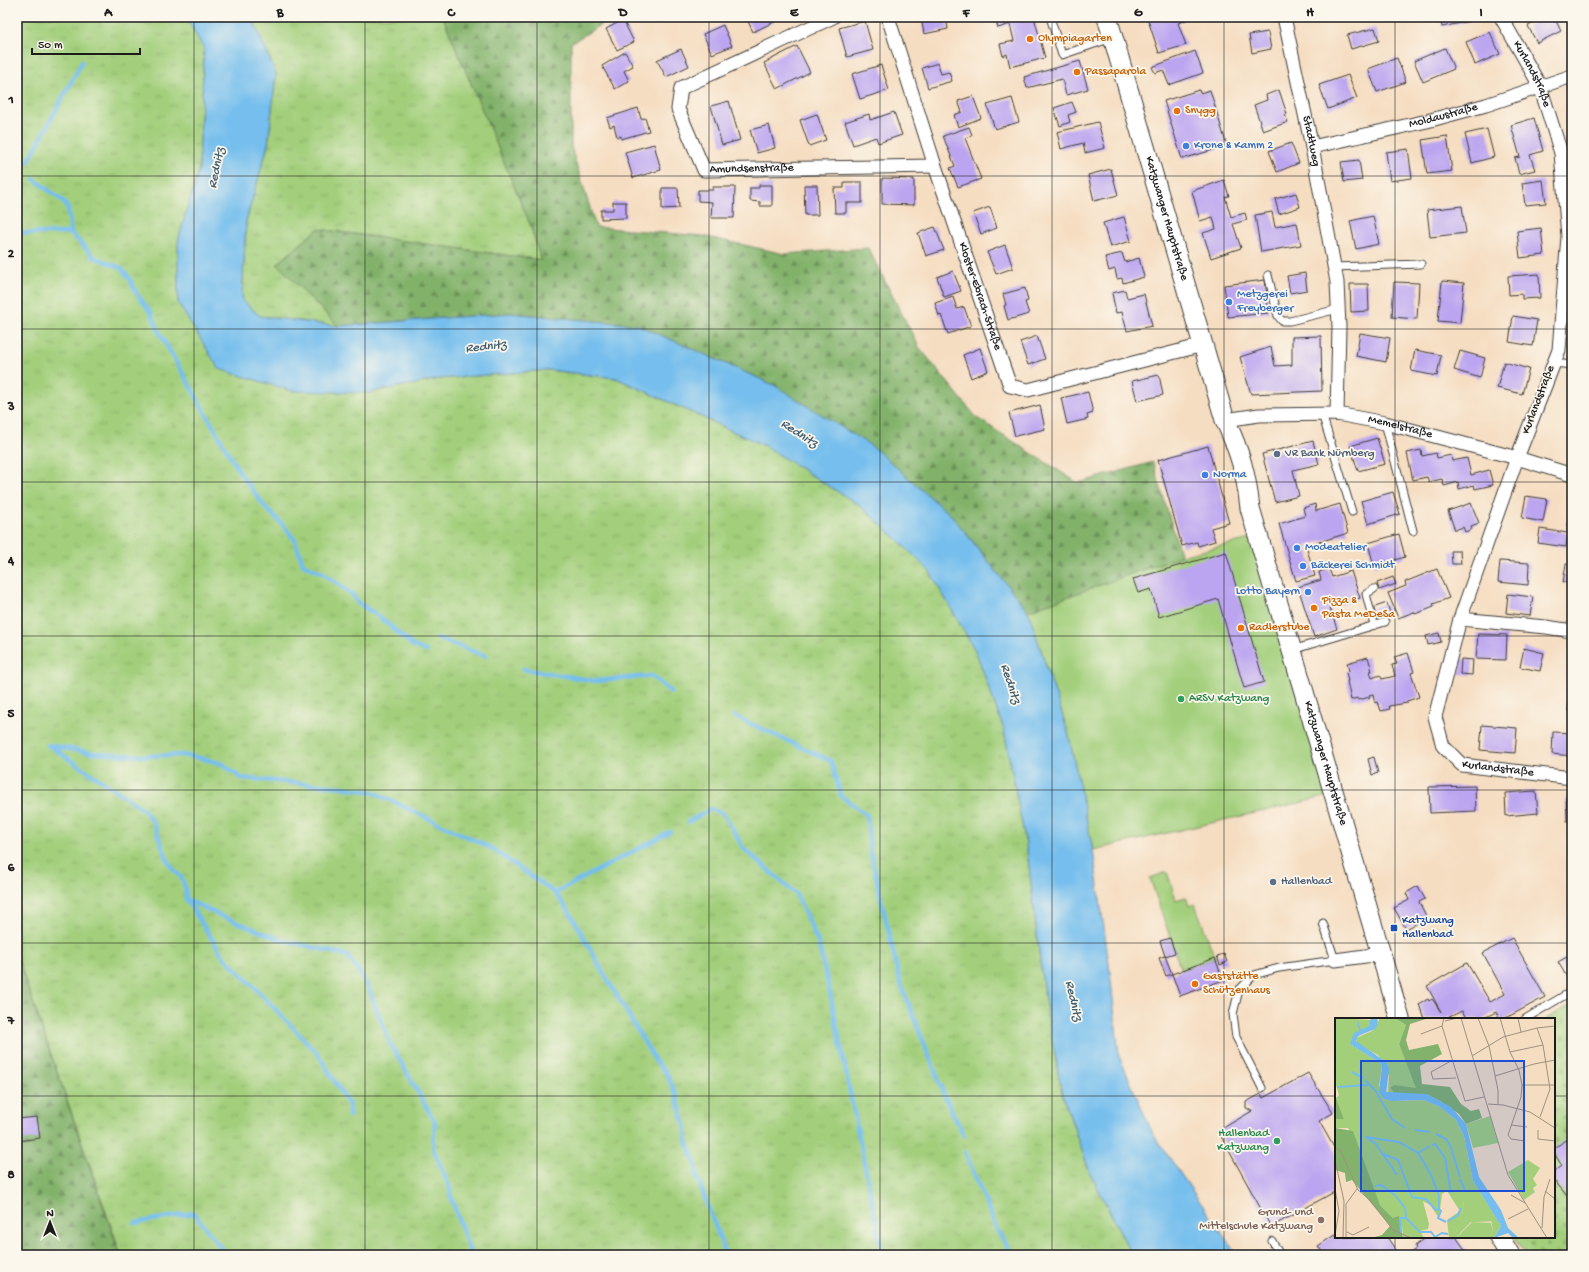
<svg xmlns="http://www.w3.org/2000/svg" width="1589" height="1272" font-family="'Gochi Hand',sans-serif">
<style>
.grass{fill:url(#grass-tufts);stroke:#60764c}
.forest{fill:url(#forest-firs);stroke:#4f6744}
.cemetery{fill:url(#cemetery-stones);stroke:#60764c}
.pitch{fill:#a3cf7b;stroke:#60764c}
.water{fill:#75beed;stroke:#486d84}
.lines{fill:none;stroke-linecap:round;stroke-linejoin:round}
.stream{stroke:#75beed;stroke-width:4.5}
.building{fill:#bca5f0}
.lane-casing{stroke:#3d3935;stroke-width:9}
.street-casing{stroke:#3d3935;stroke-width:15}
.secondary-casing{stroke:#3d3935;stroke-width:21}
.lane{stroke:#fff;stroke-width:7}
.street{stroke:#fff;stroke-width:13}
.secondary{stroke:#fff;stroke-width:19}
.grid{fill:none;stroke:#1c1c1c;stroke-width:1;stroke-opacity:0.55}
.food-dot{fill:#e8710a;stroke:#fbf7ec;stroke-width:1.5}
.shop-dot{fill:#3f7fe0;stroke:#fbf7ec;stroke-width:1.5}
.service-dot{fill:#5c6f8a;stroke:#fbf7ec;stroke-width:1.5}
.leisure-dot{fill:#2e9e5b;stroke:#fbf7ec;stroke-width:1.5}
.transit-dot{fill:#1a4fb4;stroke:#fbf7ec;stroke-width:1.5}
.education-dot{fill:#8d6e63;stroke:#fbf7ec;stroke-width:1.5}
.labels{text-anchor:middle;dominant-baseline:central;stroke-width:3.5;stroke-linejoin:round;paint-order:stroke}
.food-label{font-size:12px;fill:#c56008;stroke:#fbf7ec;text-anchor:start}
.street-label{font-size:12px;fill:#1c1c1c;stroke:#fbf7ec}
.shop-label{font-size:12px;fill:#366cbe;stroke:#fbf7ec;text-anchor:start}
.service-label{font-size:12px;fill:#4e5e75;stroke:#fbf7ec;text-anchor:start}
.leisure-label{font-size:12px;fill:#27864d;stroke:#fbf7ec;text-anchor:start}
.transit-label{font-size:12px;fill:#164399;stroke:#fbf7ec;text-anchor:start}
.education-label{font-size:12px;fill:#785e54;stroke:#fbf7ec;text-anchor:end}
.water-label{font-size:13px;font-style:italic;fill:#405d70;stroke:#fbf7ec}
.inset-river{fill:none;stroke:#75beed;stroke-width:2}
.inset-road{fill:none;stroke:#9e907f;stroke-width:1}
.view{fill:#1d4ed8;fill-opacity:0.15;stroke:#1d4ed8;stroke-width:2}
.inset-edge{fill:none;stroke:#1c1c1c;stroke-width:2}
.neatline{fill:none;stroke:#1c1c1c;stroke-width:1.5}
.grid-label{font-size:13px;text-anchor:middle;font-weight:bold;fill:#1c1c1c}
</style>
<defs>
<pattern id="grass-tufts" width="24" height="20" patternUnits="userSpaceOnUse"><rect width="24" height="20" fill="#a3cf7b"/><path d="M3 7l-1-3M5 7V3M7 7l1-3M15 17l-1-3M17 17v-4M19 17l1-3" fill="none" stroke="#8cb16a"/></pattern>
<pattern id="forest-firs" width="22" height="20" patternUnits="userSpaceOnUse"><rect width="22" height="20" fill="#82b26b"/><path d="M5 1l3.5 6h-7zM16 11l3.5 6h-7z" fill="#6a9057"/></pattern>
<pattern id="cemetery-stones" width="16" height="16" patternUnits="userSpaceOnUse"><rect width="16" height="16" fill="#a3cf7b"/><path d="M2 7V4a2 2 0 0 1 4 0v3zM10 15v-3a2 2 0 0 1 4 0v3z" fill="#8cb16a"/></pattern>
</defs>
<rect width="100%" height="100%" fill="#fbf7ec"/>
<filter id="ink" filterUnits="userSpaceOnUse"><feTurbulence type="fractalNoise" baseFrequency=".025" numOctaves="2"/><feDisplacementMap in="SourceGraphic" scale="8" xChannelSelector="R" yChannelSelector="G"/><feConvolveMatrix kernelMatrix="1 2 1 2 8 2 1 2 1" color-interpolation-filters="sRGB"/></filter>
<filter id="wash" filterUnits="userSpaceOnUse"><feTurbulence type="fractalNoise" baseFrequency=".012" numOctaves="4" result="noise"/><feDisplacementMap in="SourceGraphic" scale="16" xChannelSelector="R" yChannelSelector="G"/><feGaussianBlur stdDeviation="0.9" result="paint"/><feColorMatrix in="noise" values="0 0 0 0 0 0 0 0 0 0 0 0 0 0 0 0 0 1.4 0 .05"/><feComposite in="paint" operator="in"/></filter>
<g filter="url(#wash)">
<rect width="100%" height="100%" fill="#f5ddc1"/>
<g class="grass">
<polygon points="17,17 186,17 204,49 199,168 178,241 178,303 368,393 439,379 548,370 616,378 765,446 859,505 897,539 930,572 976,652 1004,730 1027,850 1044,994 1062,1094 1090,1173 1132,1255 1116,1255 1115,1249 1102,1255 121,1255 17,956"/>
<polygon points="252,17 443,17 530,224 541,260 318,229 278,264 338,326 259,316 242,300 246,221 268,145 276,74"/>
</g>
<g class="forest">
<polygon points="443,17 614,17 571,43 571,147 596,227 703,236 785,254 868,248 919,347 977,418 1078,483 1153,462 1181,556 1028,611 952,516 774,385 638,325 510,313 338,326 277,264 318,229 541,260 530,224"/>
<polygon points="17,956 118,1249 121,1255 17,1255"/>
</g>
<polygon class="cemetery" points="1572,1004 1572,1255 1526,1255 1514,1237 1554,1237 1554,1019 1546,1019"/>
<g class="pitch">
<polygon points="1258,537 1334,795 1093,850 1068,732 1028,611 1181,556"/>
<polygon points="1167,872 1176,900 1186,897 1189,906 1195,904 1215,958 1181,970 1150,878"/>
</g>
<polygon class="water" points="186,17 252,17 276,74 268,145 246,221 242,300 260,316 338,326 510,313 638,325 774,385 873,447 952,516 1028,611 1068,732 1093,850 1110,971 1119,1056 1153,1134 1237,1255 1132,1255 1090,1173 1062,1094 1044,994 1027,850 1004,730 976,652 930,572 897,539 859,505 765,446 616,378 548,370 439,379 368,393 292,391 219,369 178,303 178,241 199,168 204,49"/>
<g class="lines">
<g class="stream">
<polyline points="28,162 82,62"/>
<polyline points="17,167 19,168"/>
<polyline points="34,179 63,201 68,209 71,233 94,257 121,268 129,278 137,294 151,313 159,332 240,473 265,507 282,524 295,540 303,564 323,573 352,594 358,603 380,617 413,646 426,651"/>
<polyline points="17,233 71,233"/>
<polyline points="437,638 486,656"/>
<polyline points="523,669 596,681 652,676 671,692"/>
<polyline points="734,716 831,761 841,796 867,815 870,850 900,982 945,1097 964,1136"/>
<polyline points="688,822 711,809 724,814 743,848 796,894 818,942 830,993 881,1246 881,1255"/>
<polyline points="555,893 670,832"/>
<polyline points="188,900 221,916 282,940 346,955 357,969 368,987 390,1043 435,1122 433,1148 450,1189 450,1194 471,1255"/>
<polyline points="349,1116 349,1105 318,1054 260,993 223,956 186,899 185,887 181,877 173,869 167,859 153,822 144,810 123,795 48,745 93,753 139,756 182,755 205,759 223,764 241,778 342,787 373,792 491,848 555,893 572,916 600,967 656,1062 667,1074 676,1095 685,1126 687,1141 695,1163 697,1177 726,1255"/>
<polyline points="965,1152 997,1230 1013,1255"/>
<polyline points="135,1223 194,1213 224,1252 229,1255"/>
</g>
</g>
<g id="blocks">
<g class="building">
<polygon points="746,17 772,17 774,22 753,32"/>
<polygon points="921,17 946,17 948,29 924,34"/>
<polygon points="995,17 1034,17 1045,58 1010,67 1007,54 1003,56 1000,44 1014,41 1010,24 998,28"/>
<polygon points="1147,17 1194,17 1178,23 1186,45 1159,53"/>
<polygon points="1440,17 1474,17 1474,20 1442,27"/>
<polygon points="1546,17 1554,17 1561,31 1537,43 1528,26"/>
<polygon points="1567,17 1572,17 1572,29"/>
<polygon points="623,20 634,42 617,50 606,29"/>
<polygon points="865,21 873,50 847,57 839,28"/>
<polygon points="723,25 732,46 712,54 703,34"/>
<polygon points="1375,28 1379,41 1351,49 1347,35"/>
<polygon points="1268,32 1271,49 1252,53 1249,35"/>
<polygon points="1490,32 1500,54 1475,65 1466,42"/>
<polygon points="797,46 810,72 777,89 764,63"/>
<polygon points="1445,48 1454,69 1423,82 1414,61"/>
<polygon points="681,49 689,66 666,77 657,60"/>
<polygon points="1195,51 1203,73 1169,85 1163,70 1155,73 1152,67"/>
<polygon points="625,52 633,66 624,71 629,81 615,89 602,66"/>
<polygon points="1397,58 1406,82 1377,92 1368,69"/>
<polygon points="1080,61 1088,89 1066,95 1062,79 1027,88 1024,77"/>
<polygon points="938,63 941,74 949,72 952,81 928,88 922,68"/>
<polygon points="881,65 889,90 860,99 852,74"/>
<polygon points="1348,75 1357,98 1328,109 1319,85"/>
<polygon points="1199,90 1200,93 1210,90 1227,146 1182,159 1164,101"/>
<polygon points="1279,90 1287,114 1285,115 1288,122 1263,131 1254,105 1267,100 1266,95"/>
<polygon points="973,96 981,118 958,127 954,115 962,112 958,101"/>
<polygon points="1012,98 1019,122 995,129 987,105"/>
<polygon points="729,101 740,140 722,145 711,106"/>
<polygon points="1072,102 1076,112 1068,115 1070,122 1060,126 1054,108"/>
<polygon points="638,108 641,119 645,118 649,131 621,139 621,136 617,137 614,125 610,127 607,118"/>
<polygon points="894,112 902,135 878,143 876,137 853,145 845,122 869,114 870,120"/>
<polygon points="817,114 826,140 809,146 800,120"/>
<polygon points="1534,118 1543,151 1530,155 1535,170 1519,174 1515,158 1520,157 1511,125"/>
<polygon points="1098,122 1105,148 1085,153 1083,143 1061,149 1057,132"/>
<polygon points="769,125 775,148 757,153 750,130"/>
<polygon points="969,127 972,135 965,138 981,179 958,187 950,168 955,166 943,136"/>
<polygon points="1487,129 1494,157 1472,163 1465,134"/>
<polygon points="1447,136 1452,171 1427,174 1422,140"/>
<polygon points="1291,143 1299,163 1277,172 1269,151"/>
<polygon points="654,144 661,170 633,178 625,152"/>
<polygon points="1408,149 1412,178 1390,181 1386,152"/>
<polygon points="1359,160 1362,180 1344,182 1341,162"/>
<polygon points="1111,169 1118,195 1094,201 1088,175"/>
<polygon points="882,178 914,179 914,205 882,204"/>
<polygon points="1224,180 1229,196 1225,197 1231,217 1245,213 1247,220 1233,224 1241,248 1211,258 1203,233 1216,229 1213,217 1200,221 1192,191"/>
<polygon points="1543,180 1546,203 1525,205 1522,183"/>
<polygon points="844,182 862,182 862,203 846,203 846,213 835,213 834,188 844,188"/>
<polygon points="759,185 772,185 772,206 760,206 760,202 750,201 750,188 759,188"/>
<polygon points="804,185 817,185 818,215 805,215"/>
<polygon points="713,187 735,187 734,218 711,218 712,202 698,201 698,190 713,190"/>
<polygon points="662,188 678,188 679,208 662,209"/>
<polygon points="1296,193 1300,207 1279,214 1275,199"/>
<polygon points="613,202 626,202 626,218 601,219 601,210 613,210"/>
<polygon points="1462,206 1466,233 1430,237 1427,210"/>
<polygon points="990,207 997,228 981,234 973,213"/>
<polygon points="1272,212 1275,227 1297,223 1301,245 1261,252 1255,215"/>
<polygon points="1373,216 1379,244 1356,249 1350,221"/>
<polygon points="1124,217 1131,241 1110,247 1103,223"/>
<polygon points="935,227 944,250 926,256 918,233"/>
<polygon points="1541,228 1544,255 1520,258 1517,231"/>
<polygon points="1005,245 1013,268 996,274 987,252"/>
<polygon points="1122,253 1125,262 1139,258 1144,277 1123,283 1122,278 1117,279 1115,269 1109,271 1105,257"/>
<polygon points="953,271 961,291 944,297 937,277"/>
<polygon points="1305,273 1307,290 1290,293 1287,276"/>
<polygon points="1539,274 1540,298 1522,299 1522,294 1509,295 1508,276"/>
<polygon points="1265,280 1269,313 1228,317 1224,285"/>
<polygon points="1442,281 1464,283 1460,323 1438,321"/>
<polygon points="1394,282 1419,283 1417,319 1392,317"/>
<polygon points="1350,284 1368,284 1369,311 1351,312"/>
<polygon points="1025,288 1028,301 1025,302 1029,314 1008,320 1004,306 1006,305 1003,294"/>
<polygon points="1125,290 1127,298 1144,294 1152,326 1127,331 1122,312 1116,313 1112,293"/>
<polygon points="953,297 957,309 964,307 971,326 948,334 941,315 939,316 935,303"/>
<polygon points="1513,316 1537,320 1533,346 1509,342"/>
<polygon points="1360,333 1390,338 1386,362 1356,356"/>
<polygon points="1037,336 1045,359 1028,365 1020,342"/>
<polygon points="1321,336 1322,391 1251,394 1240,357 1271,347 1275,366 1292,365 1292,337"/>
<polygon points="980,348 988,371 971,378 963,355"/>
<polygon points="1415,350 1441,355 1437,376 1411,371"/>
<polygon points="1460,351 1485,358 1480,378 1454,370"/>
<polygon points="1504,362 1529,369 1522,394 1497,388"/>
<polygon points="1159,375 1163,395 1137,401 1132,381"/>
<polygon points="1088,392 1093,413 1087,415 1088,419 1067,424 1061,398"/>
<polygon points="1040,405 1045,429 1015,436 1009,413"/>
<polygon points="1377,438 1385,464 1358,471 1350,446"/>
<polygon points="1313,441 1319,464 1293,470 1299,496 1275,502 1262,454"/>
<polygon points="1208,446 1229,523 1211,528 1215,541 1198,546 1197,542 1182,546 1158,460"/>
<polygon points="1421,450 1422,456 1436,453 1437,458 1451,455 1452,461 1467,458 1471,475 1489,470 1493,485 1475,489 1474,485 1459,489 1458,482 1444,486 1442,479 1429,482 1427,477 1413,480 1407,453"/>
<polygon points="1393,492 1400,514 1368,524 1361,501"/>
<polygon points="1526,496 1547,499 1543,522 1522,518"/>
<polygon points="1471,503 1479,523 1471,526 1472,529 1465,532 1463,527 1455,530 1448,511"/>
<polygon points="1315,504 1316,511 1340,504 1348,533 1306,546 1315,576 1296,581 1279,524 1305,516 1303,508"/>
<polygon points="1571,506 1572,506 1572,531 1567,530"/>
<polygon points="1540,529 1568,533 1566,547 1538,543"/>
<polygon points="1399,534 1405,557 1374,566 1368,543"/>
<polygon points="1451,551 1460,551 1461,564 1452,564"/>
<polygon points="1226,552 1264,682 1244,688 1218,599 1159,617 1151,589 1138,593 1133,579"/>
<polygon points="1500,561 1529,563 1528,585 1498,582"/>
<polygon points="1566,564 1572,564 1572,583 1563,582"/>
<polygon points="1329,569 1332,577 1351,571 1360,598 1330,608 1337,629 1314,637 1298,587 1321,580 1319,572"/>
<polygon points="1437,569 1449,598 1433,604 1434,607 1415,614 1414,612 1398,618 1388,593 1406,586 1405,582"/>
<polygon points="1393,577 1396,584 1379,590 1377,583"/>
<polygon points="1508,594 1533,597 1530,616 1506,613"/>
<polygon points="1387,603 1390,613 1375,618 1372,608"/>
<polygon points="1439,633 1441,642 1428,645 1426,636"/>
<polygon points="1478,634 1507,635 1506,660 1476,659"/>
<polygon points="1524,648 1544,653 1540,671 1520,667"/>
<polygon points="1408,653 1414,672 1411,673 1419,697 1407,701 1407,703 1389,706 1390,709 1381,711 1378,702 1375,703 1373,694 1369,695 1370,697 1358,700 1357,698 1351,700 1347,681 1348,681 1346,672 1349,671 1347,663 1368,657 1372,671 1370,671 1372,678 1380,675 1382,679 1395,676 1392,665 1397,664 1394,657"/>
<polygon points="1571,656 1572,656 1572,675 1570,675"/>
<polygon points="1461,659 1473,660 1472,675 1460,674"/>
<polygon points="1570,690 1572,690 1572,712 1568,711"/>
<polygon points="1482,725 1517,728 1515,753 1480,750"/>
<polygon points="1553,732 1572,733 1572,756 1552,754"/>
<polygon points="1374,757 1378,773 1372,775 1368,759"/>
<polygon points="1475,786 1476,811 1430,813 1429,787"/>
<polygon points="1536,791 1538,813 1506,816 1505,793"/>
<polygon points="1566,797 1572,797 1572,821 1567,821"/>
<polygon points="1418,886 1425,899 1419,902 1427,918 1406,929 1394,908 1409,900 1406,893"/>
<polygon points="1170,938 1175,953 1165,956 1172,974 1166,976 1159,958 1165,956 1160,941"/>
<polygon points="1512,938 1545,997 1504,1019 1500,1019 1496,1012 1482,1019 1467,1019 1462,1011 1445,1019 1424,1019 1419,1004 1428,999 1429,1001 1432,999 1441,1012 1427,986 1467,963 1490,1002 1505,994 1483,953"/>
<polygon points="1224,954 1227,962 1220,965 1217,956"/>
<polygon points="1572,954 1572,980 1570,982 1558,962"/>
<polygon points="1215,958 1223,980 1180,996 1172,974"/>
<polygon points="1308,1073 1333,1113 1319,1121 1336,1151 1336,1191 1271,1227 1218,1131 1252,1111 1246,1108 1246,1102 1261,1094 1263,1098"/>
<polygon points="37,1117 40,1138 17,1141 17,1119"/>
<polygon points="1565,1140 1572,1146 1572,1202 1554,1180 1554,1172 1562,1166 1554,1153 1554,1149"/>
<polygon points="1336,1234 1336,1237 1387,1237 1399,1255 1324,1255 1318,1246"/>
<polygon points="1427,1237 1456,1237 1469,1255 1407,1255 1416,1249 1415,1246"/>
</g>
</g>
</g>
<g filter="url(#ink)">
<use href="#blocks" fill-opacity="0" stroke="#3d3935" stroke-width="1"/>
<g class="lines">
<defs>
<g id="lane">
<polyline points="1050,17 1062,55 1112,38"/>
<polyline points="1334,267 1421,264"/>
<polyline points="1268,275 1278,316 1282,321 1290,321 1338,309"/>
<polyline points="1554,363 1572,365"/>
<polyline points="1322,414 1352,512"/>
<polyline points="1385,423 1413,531"/>
<polyline points="1374,625 1366,594 1374,589"/>
<polyline points="1292,650 1385,622"/>
<polyline points="1525,1019 1572,991"/>
<polyline points="1262,1088 1236,1037 1233,1014 1239,990 1254,975 1279,968 1335,960 1323,923"/>
<polyline points="1272,1241 1280,1255"/>
</g>
<g id="street">
<path id="s1" d="M833,17l-152,71 -3,21 26,61 231,-4"/>
<path id="s2" d="M888,17l47,149 75,220 18,4 175,-45"/>
<path id="s3" d="M1284,17l28,130 25,135 2,45 -2,87"/>
<path id="s4" d="M1501,17l39,69 21,67 7,83 -9,114 -42,108 -57,161 -25,98 8,29 19,19 110,13"/>
<path id="s5" d="M1312,147l115,-26 59,-16 86,-29"/>
<path id="s6" d="M1225,420l34,-5 78,-1 48,9 132,35 55,17"/>
<polyline points="1460,619 1546,627 1572,631"/>
<polyline points="1335,960 1381,954"/>
</g>
<g id="secondary">
<path id="s7" d="M1107,17l118,403c15,32 21,53 25,88l150,511"/>
<polyline points="1499,1237 1510,1255"/>
</g>
</defs>
<use href="#lane" class="lane-casing"/>
<use href="#street" class="street-casing"/>
<use href="#secondary" class="secondary-casing"/>
<use href="#lane" class="lane"/>
<use href="#street" class="street"/>
<use href="#secondary" class="secondary"/>
</g>
</g>
<path class="grid" d="M194,17v1238M365,17v1238M537,17v1238M709,17v1238M880,17v1238M1052,17v1238M1224,17v1238M1395,17v1002M17,176h1555M17,329h1555M17,482h1555M17,636h1555M17,790h1555M17,943h1555M17,1096h1319M1554,1096h18M1395,1237v18"/>
<g class="food-dot">
<circle cx="1030" cy="39" r="4"/>
<circle cx="1077" cy="72" r="4"/>
<circle cx="1177" cy="111" r="4"/>
<circle cx="1314" cy="608" r="4"/>
<circle cx="1241" cy="628" r="4"/>
<circle cx="1195" cy="984" r="4"/>
</g>
<g class="shop-dot">
<circle cx="1186" cy="146" r="4"/>
<circle cx="1229" cy="302" r="4"/>
<circle cx="1205" cy="475" r="4"/>
<circle cx="1297" cy="548" r="4"/>
<circle cx="1303" cy="566" r="4"/>
<circle cx="1308" cy="592" r="4"/>
</g>
<g class="service-dot">
<circle cx="1277" cy="454" r="4"/>
<circle cx="1273" cy="882" r="4"/>
</g>
<g class="leisure-dot">
<circle cx="1181" cy="699" r="4"/>
<circle cx="1277" cy="1141" r="4"/>
</g>
<rect class="transit-dot" x="1390" y="924" width="8" height="8" rx="2"/>
<circle class="education-dot" cx="1321" cy="1220" r="4"/>
<g class="labels">
<g class="food-label">
<text x="1038" y="39">Olympiagarten</text>
<text x="1085" y="72">Passaparola</text>
<text x="1185" y="111">Snygg</text>
<text x="1322" y="601">Pizza &amp;<tspan x="1322" dy="14">Pasta MeDeSa</tspan></text>
<text x="1249" y="628">Radlerstube</text>
<text x="1203" y="977">Gaststätte<tspan x="1203" dy="14">Schützenhaus</tspan></text>
</g>
<g class="street-label">
<text stroke="none"><textPath href="#s4" startOffset="65">Kurlandstraße</textPath></text>
<text stroke="none"><textPath href="#s5" startOffset="135">Moldaustraße</textPath></text>
<text stroke="none"><textPath href="#s3" startOffset="127">Stadtweg</textPath></text>
<text stroke="none"><textPath href="#s1" startOffset="303">Amundsenstraße</textPath></text>
<text stroke="none"><textPath href="#s7" startOffset="210">Katzwanger Hauptstraße</textPath></text>
<text stroke="none"><textPath href="#s2" startOffset="294">Kloster-Ebrach-Straße</textPath></text>
<text transform="translate(1539 400) rotate(-69)">Kurlandstraße</text>
<text stroke="none"><textPath href="#s6" startOffset="177">Memelstraße</textPath></text>
<text stroke="none"><textPath href="#s7" startOffset="778">Katzwanger Hauptstraße</textPath></text>
<text stroke="none"><textPath href="#s4" startOffset="828">Kurlandstraße</textPath></text>
</g>
<g class="shop-label">
<text x="1194" y="146">Krone &amp; Kamm 2</text>
<text x="1237" y="295">Metzgerei<tspan x="1237" dy="14">Freyberger</tspan></text>
<text x="1213" y="475">Norma</text>
<text x="1305" y="548">Modeatelier</text>
<text x="1311" y="566">Bäckerei Schmidt</text>
<text x="1300" y="592" text-anchor="end">Lotto Bayern</text>
</g>
<g class="service-label">
<text x="1285" y="454">VR Bank Nürnberg</text>
<text x="1281" y="882">Hallenbad</text>
</g>
<g class="leisure-label">
<text x="1189" y="699">ARSV Katzwang</text>
<text x="1269" y="1134" text-anchor="end">Hallenbad<tspan x="1269" dy="14">Katzwang</tspan></text>
</g>
<g class="transit-label">
<text x="1402" y="921">Katzwang<tspan x="1402" dy="14">Hallenbad</tspan></text>
</g>
<g class="education-label">
<text x="1313" y="1213">Grund- und<tspan x="1313" dy="14">Mittelschule Katzwang</tspan></text>
</g>
<g class="water-label">
<text transform="translate(217 168) rotate(-78)">Rednitz</text>
<text transform="translate(486 347) rotate(-6)">Rednitz</text>
<text transform="translate(799 434) rotate(33)">Rednitz</text>
<text transform="translate(1010 684) rotate(72)">Rednitz</text>
<text transform="translate(1073 1001) rotate(77)">Rednitz</text>
</g>
</g>
<g transform="translate(1335 1018)">
<rect width="220" height="220" fill="#f5ddc1"/>
<path d="M0,0l37,2 -3,6 -19,18 30,19 2,3 -3,20 5,13 7,2 33,-1 16,7 16,13 8,16 9,45 28,45 -7,12h-5l4,-7 -2,-12 -15,-16v5h-3l-9,-7 -2,14 -5,5h-3l3,12h4l-5,6h-7l-2,-18 13,-9 -13,-20 -5,3 -3,24 -9,-13 -7,-4 6,23 -1,5 -8,2 4,7h-21l-1,-11 -22,-22 -32,-77h-13v-9h9l-8,-21 3,-3 -4,-13zM42,0l2,4v-4h16l11,7 -7,19 18,44h-27l6,7 -8,-1 1,-18 -11,-21 -21,-11 -1,-6 16,-7 6,-6z" fill="#a3cf7b"/>
<path d="M60,0h34l-19,6 -4,16 3,10 29,-6 4,10 -22,12 2,18 28,3 11,17 10,7 8,-2 3,9 -16,6 -7,-10 -19,-13 -14,-7 -30,1 -6,-7 4,-3 22,3 -17,-44 7,-19zM0,79l1,1 8,21h-9zM0,110l18,3 27,74 13,13 6,-2 4,22h-32l11,-3 8,-9 -38,-46 -6,2 -1,-9 -10,-3z" fill="#82b26b"/>
<path d="M193,142l12,8 -7,11 4,6 -4,3 2,4 -11,8 -16,-28z" fill="#a3cf7b"/>
<path d="M140,183l10,4 6,14 7,2 -22,1z" fill="#a3cf7b"/>
<path d="M129,183h9v7h3v14h-5l-10,10h-4l-4,-12h4l1,-4 4,-1z" fill="#a3cf7b"/>
<path d="M155,98l8,27 -25,5 -7,-24zM137,204l19,1 2,8 -4,7h-33z" fill="#a3cf7b"/>
<path d="M22,0l4,12 8,-4 2,-8h6l1,7 -3,4 -17,7 -2,5 30,21 3,7 -3,23 41,2 24,13 15,17 13,53 22,33 7,18 11,10h-6l-5,-5 -14,5 7,-12 -28,-45 -9,-45 -8,-16 -16,-13 -16,-7 -33,1 -7,-2 -5,-7 3,-26 -2,-3 -30,-19 4,-11 5,-2z" fill="#75beed"/>
<path class="inset-river" d="M17,54l11,6M30,62l10,10 17,29 13,9M2,69l31,-2M80,112l15,2M101,116l10,5 4,6 10,32M97,127l3,-1 10,14 6,35M46,135l17,7 14,37 14,2 10,11 3,-1 2,2 -3,7 8,4M83,135l12,-7M62,157l-21,-31 -10,-7 33,5 19,11 12,20 9,23v13M125,161l5,11M40,168l6,-1 14,10 10,13 1,10M113,203l10,-6 3,-7M66,215l-1,-15h6l14,14h11l4,5 7,-4 6,1"/>
<path class="inset-road" d="M109,0l-2,8 23,75 19,-4M126,0l47,157 39,63M143,0l11,28 9,44v14M165,0l10,34 9,18 3,15 -1,12 -13,38 3,4 14,2M183,0l3,14M110,3l12,-3M202,10l6,17 7,44 -10,28M86,16l21,-8M175,34l33,-7M137,38l31,-19 34,-9 18,-2M116,43l-20,11 2,7 23,-1M160,58l39,-12 21,-4M187,67h33M153,86l15,1 27,7 25,16M176,107l16,2M203,112v9l17,2M0,130l5,2 18,40 12,10 23,30 18,8M0,142l9,41 -1,37M0,171l4,22 -4,24M210,173l10,8M176,177l14,8M173,201l20,-10M207,210l2,-31 6,-18M12,214l6,3 16,-8M11,220v-34l11,-15"/>
<path class="view" d="M26,43h163v130h-163z"/>
<rect width="220" height="220" class="inset-edge"/>
</g>
<rect width="1589" height="1272" fill="none" stroke="#fbf7ec" stroke-width="44"/>
<g transform="translate(50 1222)" stroke="#fbf7ec" stroke-width="3" paint-order="stroke">
<path d="M0-3L7 15L0 10L-7 15Z" fill="#1c1c1c"/>
<text y="-6" font-size="11" font-weight="bold" text-anchor="middle" fill="#1c1c1c">N</text>
</g>
<path d="M32 48v6h108v-6" fill="none" stroke="#1c1c1c" stroke-width="2"/>
<text x="38" y="48" font-size="12" fill="#1c1c1c" stroke="#fbf7ec" stroke-width="3" paint-order="stroke">50 m</text>
<rect x="22" y="22" width="1545" height="1228" class="neatline"/>
<g class="grid-label">
<text x="108" y="16">A</text>
<text x="280" y="16">B</text>
<text x="451" y="16">C</text>
<text x="623" y="16">D</text>
<text x="794" y="16">E</text>
<text x="966" y="16">F</text>
<text x="1138" y="16">G</text>
<text x="1310" y="16">H</text>
<text x="1481" y="16">I</text>
<text x="11" y="103">1</text>
<text x="11" y="257">2</text>
<text x="11" y="410">3</text>
<text x="11" y="564">4</text>
<text x="11" y="717">5</text>
<text x="11" y="871">6</text>
<text x="11" y="1024">7</text>
<text x="11" y="1178">8</text>
</g>
</svg>
